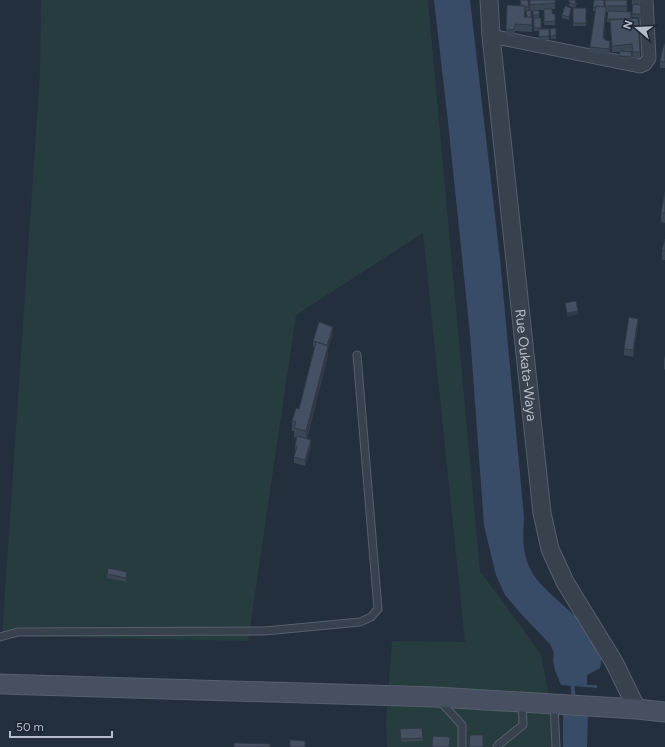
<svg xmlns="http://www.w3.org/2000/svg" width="665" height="747" font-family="Figtree,sans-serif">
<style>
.green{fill:#263c3f}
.water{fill:#394c67}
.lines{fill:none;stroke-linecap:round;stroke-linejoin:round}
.stream{stroke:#394c67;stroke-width:4}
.service-casing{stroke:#565f6c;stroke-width:9}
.minor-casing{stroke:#565f6c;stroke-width:15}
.tertiary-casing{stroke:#565f6c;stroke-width:19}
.secondary-casing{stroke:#565f6c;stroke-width:21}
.service{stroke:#38414e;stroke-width:7}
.minor{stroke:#38414e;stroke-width:13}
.tertiary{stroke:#38414e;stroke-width:17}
.secondary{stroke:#465061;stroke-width:19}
.wall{fill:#3b4654;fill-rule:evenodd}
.shaded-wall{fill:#303945}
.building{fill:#455162;stroke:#303945}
.labels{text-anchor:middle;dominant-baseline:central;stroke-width:4;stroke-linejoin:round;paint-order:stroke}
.street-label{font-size:14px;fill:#b4bcc9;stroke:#1d2633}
</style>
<rect width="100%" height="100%" fill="#242f3e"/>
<polygon class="green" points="41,0 428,0 480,571 541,654 554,723 553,747 387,747 386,720 392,641 465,642 423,233 296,315 248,641 2,636 40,72"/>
<g class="water">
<path d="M434,0h36l30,259 24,259c-1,16 -2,31 4,46 12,35 83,63 72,104l-13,7v10h10v3l-36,-3 -6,-15 -2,-10 1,-7 -4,-9 -27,-28 -18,-21 -9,-20 -4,-16 -8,-34 -14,-191 -22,-212z"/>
<polygon points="563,713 588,714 587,747 563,747"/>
</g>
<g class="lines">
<polyline class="stream" points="572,682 574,701"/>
<defs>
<g id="service">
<polyline points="0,637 18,632 265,631 360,622 371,617 378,609 357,355"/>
<polyline points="439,700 462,725 462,747"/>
<polyline points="554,705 556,747"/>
<polyline points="497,747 498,745 523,725 522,702"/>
</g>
<polyline id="minor" points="491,36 640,66 645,64 649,58 646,0"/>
<g id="tertiary">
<path id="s1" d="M489,0l2,36 51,477 8,36 15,33 49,80 23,47"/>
</g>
<polyline id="secondary" points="0,684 436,697 637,709 665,712"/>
</defs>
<use href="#service" class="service-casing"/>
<use href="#minor" class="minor-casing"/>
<use href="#tertiary" class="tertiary-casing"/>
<use href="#secondary" class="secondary-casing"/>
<use href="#service" class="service"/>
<use href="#minor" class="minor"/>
<use href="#tertiary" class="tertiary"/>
<use href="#secondary" class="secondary"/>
</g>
<g class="wall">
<path d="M528,0l1,10h1l-1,-10h26v9h-3v5h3v11h-11v-15h-7h2v8h2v11h8v11h-10v-9h-5l-1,-20h-2v6h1v15l-17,-1 -1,5h-8v-7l15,-23zM525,11h2v6h-2z"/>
<polygon points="594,0 604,7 605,7 605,0 627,0 627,12 631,19 640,52 640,58 633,59 632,51 625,51 632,52 631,60 619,59 620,52 612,52 610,22 607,22 608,12 606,12 604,38 610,47 609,55 590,53 590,47 596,11 593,11"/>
<polygon points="632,0 641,0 641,3 632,4"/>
<polygon points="569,2 577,3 575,8 569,6"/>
<polygon points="633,4 641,5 641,18 632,17"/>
<rect x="573" y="8" width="13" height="18"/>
<polygon points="571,11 569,20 562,18 562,15"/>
<polygon points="556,28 556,39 551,39 550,29"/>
<polygon points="665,44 665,68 660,68 660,61"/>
<polygon points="665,192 665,223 661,222 661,213"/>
<polygon points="665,239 665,260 662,260 662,250"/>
<polygon points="638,325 633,357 624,355 624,349"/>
<polygon points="333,333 328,349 328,355 307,439 311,446 305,466 294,463 294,457 295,452 295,446 297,438 294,437 294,431 292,431 292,421 299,409 315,347 313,347 313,341"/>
<polygon points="665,355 665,370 664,369 664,360"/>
<polygon points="107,574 127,575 126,582 107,578"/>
<polygon points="422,728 423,741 401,742 400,729"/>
</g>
<g class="shaded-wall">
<polygon points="606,7 606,14 603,44 603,38"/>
<polygon points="571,8 571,11 569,20 569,17"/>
<polygon points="578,311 578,314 567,317 567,313"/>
<polygon points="638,319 638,325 633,357 633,350"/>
<polygon points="333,327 333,333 328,349 328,355 306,440 306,431 327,349 327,345"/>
<polygon points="311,440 311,446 305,466 305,460"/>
</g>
<g class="building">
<polygon points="520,0 528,0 529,7 525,7 525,6 521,6"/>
<polygon points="530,0 555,0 555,3 530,5"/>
<polygon points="569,0 576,0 575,5 569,2"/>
<polygon points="594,0 604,0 604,7 596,6 596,7 593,7"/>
<rect x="605" y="0" width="22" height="6"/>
<polygon points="633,4 641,5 641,14 632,14"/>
<polygon points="507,5 525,6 524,17 532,17 532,25 515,24 514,30 506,29"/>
<polygon points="565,6 571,8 569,17 562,15"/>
<polygon points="596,6 606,7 603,38 605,38 605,40 610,41 609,49 590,47"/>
<rect x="573" y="8" width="13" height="15"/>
<polygon points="544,9 552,9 552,14 555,14 555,21 544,22"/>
<polygon points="531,10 531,17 527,17 526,11"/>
<polygon points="539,10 539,15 533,15 533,11"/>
<polygon points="608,11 631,12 631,19 607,19"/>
<rect x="534" y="18" width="7" height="10"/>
<polygon points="638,18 640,52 633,52 632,44 612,46 610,20"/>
<polygon points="556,28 556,35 551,36 550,29"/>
<polygon points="539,29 549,29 549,36 539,37"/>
<polygon points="664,44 665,44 665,62 660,61"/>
<polygon points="620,51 632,52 631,57 619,56"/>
<polygon points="665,192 665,213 661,213"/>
<polygon points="665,239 665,251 662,250"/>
<polygon points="576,301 578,311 567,313 565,303"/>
<polygon points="629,317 638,319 633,350 624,349"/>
<polygon points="319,322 333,327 327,345 313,341"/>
<polygon points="316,342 328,346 306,431 294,428 296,422 292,421 296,408 299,409"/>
<polygon points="297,436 311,440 305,460 294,457 297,446 295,446"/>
<polygon points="108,568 127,572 126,578 107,574"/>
<polygon points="422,728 423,738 401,739 400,729"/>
<polygon points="470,735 483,735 483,747 469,747"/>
<polygon points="433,736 450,737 449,747 432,747"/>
<polygon points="290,740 305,741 305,747 290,747"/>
<polygon points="234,743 270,744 270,747 234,747"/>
</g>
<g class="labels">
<g class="street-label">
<text stroke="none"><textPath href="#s1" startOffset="367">Rue Oukata-Waya</textPath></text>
</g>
</g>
<g transform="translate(637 28) rotate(289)" stroke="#1d2633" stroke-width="3" paint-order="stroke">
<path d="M0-3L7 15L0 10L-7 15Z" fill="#b4bcc9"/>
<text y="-6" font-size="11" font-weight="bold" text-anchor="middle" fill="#b4bcc9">N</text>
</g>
<path d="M10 731v6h102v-6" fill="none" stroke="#b4bcc9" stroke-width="2"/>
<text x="16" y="731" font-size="12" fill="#b4bcc9" stroke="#1d2633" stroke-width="3" paint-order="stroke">50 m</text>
</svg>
